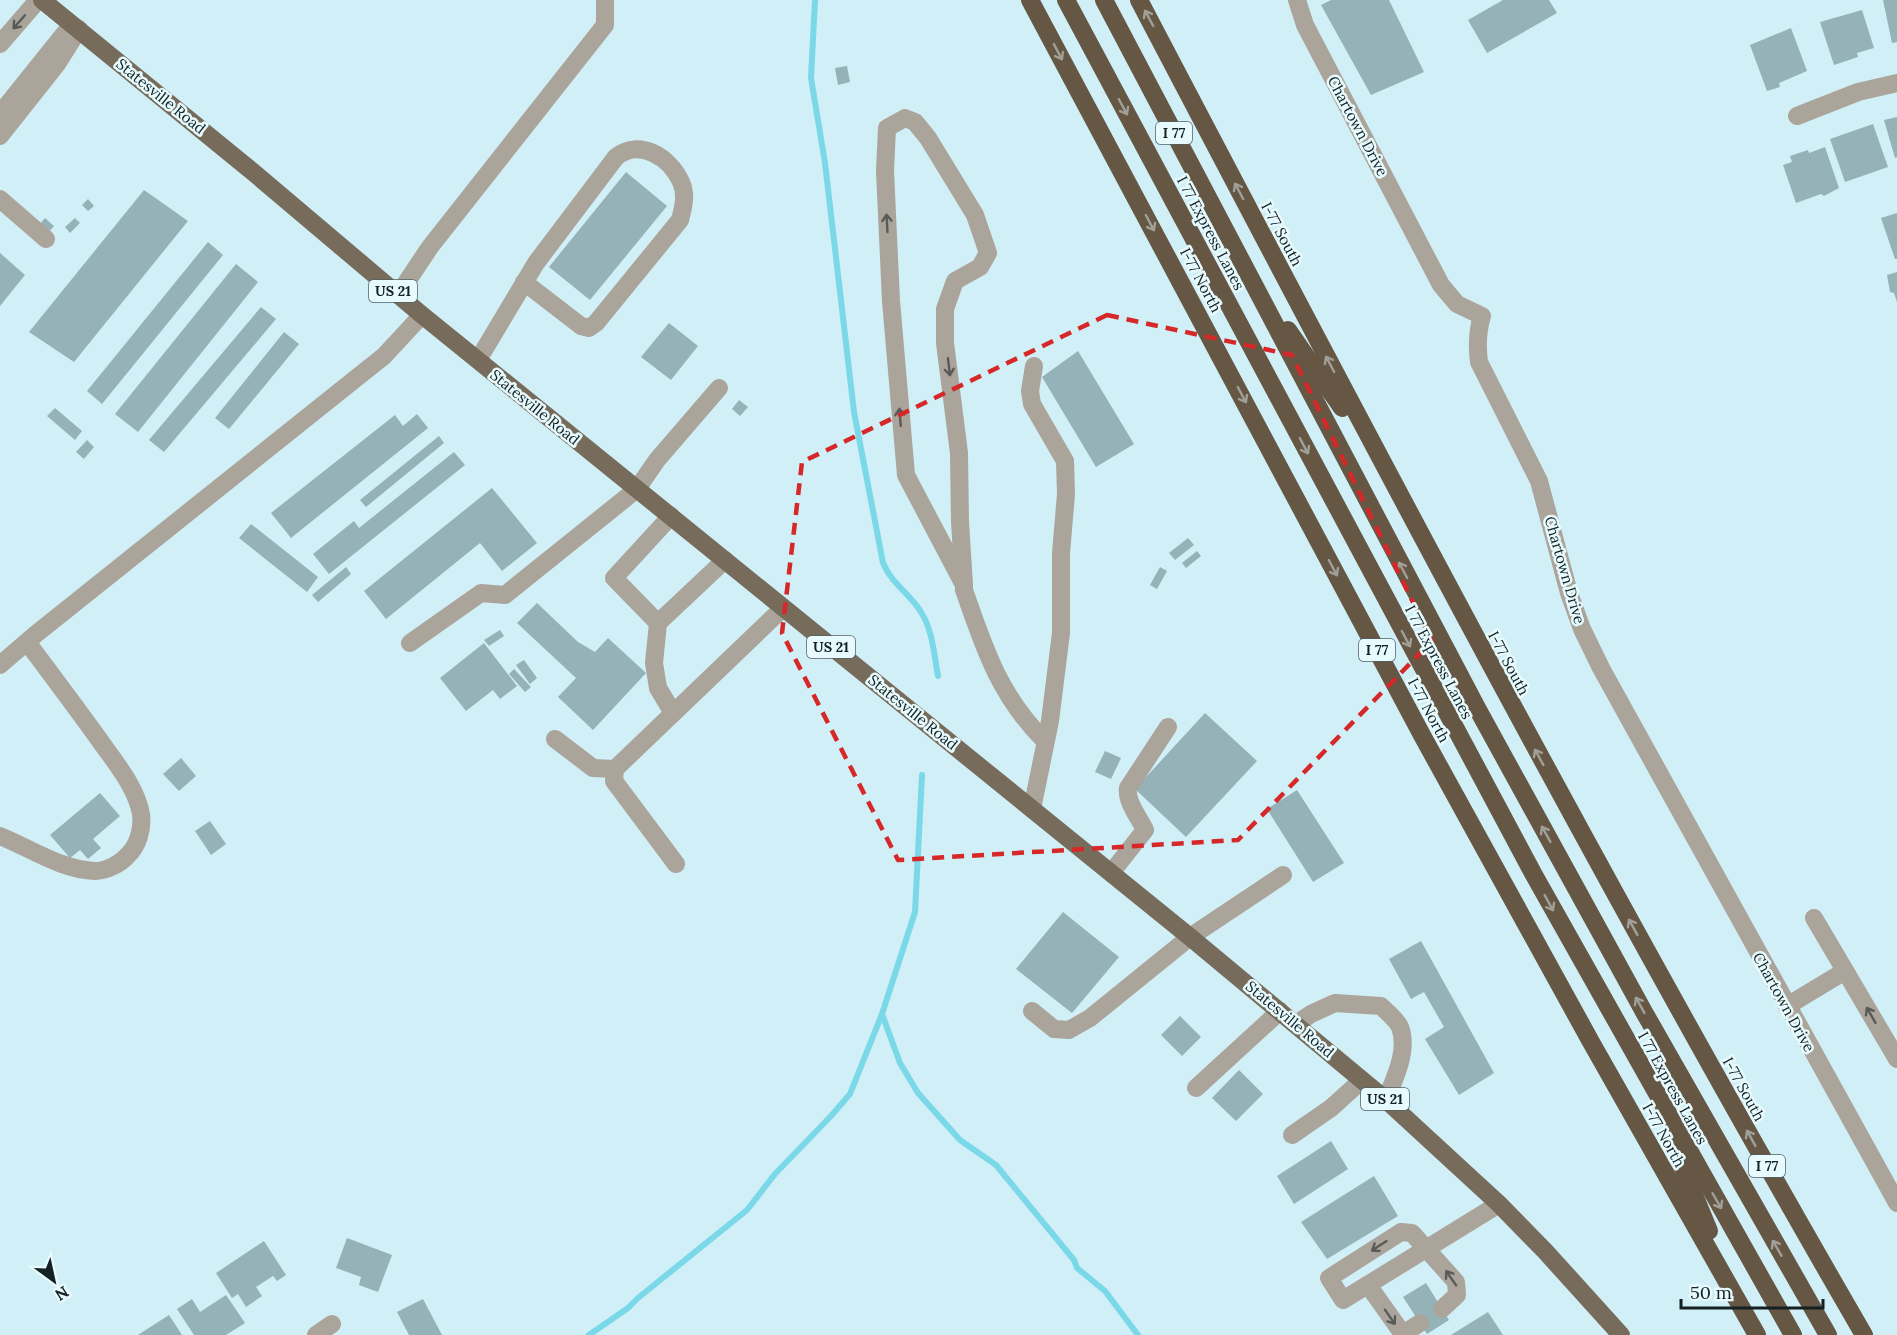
<svg xmlns="http://www.w3.org/2000/svg" width="1897" height="1335" font-family="Lora,serif">
<style>
.lines{fill:none;stroke-linecap:round;stroke-linejoin:round}
.stream{stroke:#7bd8e9;stroke-width:6}
.building{fill:#94b2b8}
.minor{stroke:#aba49b;stroke-width:18}
.major{stroke:#776b5b;stroke-width:18}
.highway{stroke:#655744;stroke-width:18}
.oneway{stroke:#a0a098}
.oneway2{stroke:#585b58}
.marked{fill:none;stroke:#d62828;stroke-width:4.5;stroke-dasharray:12 8;stroke-linejoin:round}
.labels{text-anchor:middle;dominant-baseline:central;stroke-width:5;stroke-linejoin:round;paint-order:stroke}
.shield{fill:#e7fafe;stroke:#536164;stroke-width:1.5}
.shield-label{font-size:14px;font-weight:bold;fill:#142022}
.street-label{font-size:15px;fill:#142022;stroke:#e7fafe}
</style>
<rect width="100%" height="100%" fill="#d0eff6"/>
<g class="lines">
<g class="stream">
<path d="M815,0l-4,78 14,85 29,249 29,151c10,23 27,30 38,49 12,19 13,43 17,64"/>
<polyline points="882,1014 900,1063 918,1093 960,1140 996,1165 1074,1260 1077,1268 1105,1291 1138,1335"/>
<polyline points="589,1335 628,1308 638,1298 747,1210 775,1174 831,1116 850,1094 882,1014 915,912 922,775"/>
</g>
</g>
<g class="building">
<polygon points="1331,0 1389,0 1424,72 1371,95 1321,5"/>
<polygon points="1503,0 1549,0 1557,13 1487,53 1468,20"/>
<polygon points="1883,0 1897,0 1897,42 1892,43"/>
<polygon points="1862,10 1874,48 1857,53 1858,57 1834,65 1820,22"/>
<polygon points="1791,28 1807,71 1779,83 1780,87 1767,91 1750,45"/>
<polygon points="847,66 850,82 838,85 835,68"/>
<polygon points="1897,117 1897,157 1895,158 1884,120"/>
<polygon points="1873,124 1888,167 1845,182 1830,139"/>
<polygon points="1825,147 1839,188 1824,196 1821,194 1796,203 1783,165 1792,162 1790,156 1808,150 1809,153"/>
<polygon points="626,172 667,206 590,300 549,267"/>
<polygon points="144,190 188,221 74,362 29,332"/>
<polygon points="88,199 94,206 88,211 82,205"/>
<polygon points="1897,213 1897,259 1895,259 1881,218"/>
<polygon points="45,218 54,226 48,233 39,225"/>
<polygon points="75,218 80,223 70,233 65,227"/>
<polygon points="208,242 223,255 102,404 87,391"/>
<polygon points="0,253 25,275 0,306"/>
<polygon points="236,264 258,282 138,432 115,414"/>
<polygon points="1897,272 1897,302 1894,293 1890,292 1887,275"/>
<polygon points="261,307 276,319 164,452 149,440"/>
<polygon points="669,323 698,346 671,380 641,357"/>
<polygon points="284,332 299,344 229,429 215,418"/>
<polygon points="1078,351 1134,444 1096,467 1042,377"/>
<polygon points="739,400 748,407 740,416 732,409"/>
<polygon points="55,408 82,431 75,440 47,416"/>
<polygon points="417,414 428,428 291,538 271,513 395,415 403,426"/>
<polygon points="439,436 444,443 366,507 360,500"/>
<polygon points="87,440 94,447 84,459 76,452"/>
<polygon points="454,452 465,465 329,574 313,554 354,521 359,528"/>
<polygon points="492,488 537,543 502,571 480,543 386,619 364,591"/>
<polygon points="251,524 318,577 307,592 239,538"/>
<polygon points="1188,538 1194,545 1175,560 1169,553"/>
<polygon points="1197,551 1201,556 1186,568 1182,563"/>
<polygon points="346,567 351,574 318,602 312,595"/>
<polygon points="1160,567 1167,571 1157,589 1150,585"/>
<polygon points="537,603 578,642 595,652 608,638 646,673 593,730 558,697 576,678 517,623"/>
<polygon points="500,630 504,636 489,646 484,640"/>
<polygon points="484,643 517,686 500,699 493,690 466,711 440,678"/>
<polygon points="524,660 537,678 530,684 516,665"/>
<polygon points="514,669 531,687 525,692 509,674"/>
<polygon points="1205,713 1257,761 1186,837 1135,789"/>
<polygon points="1105,751 1121,758 1111,779 1095,772"/>
<polygon points="181,758 196,776 179,791 163,774"/>
<polygon points="1297,790 1344,863 1313,882 1267,809"/>
<polygon points="100,793 120,816 93,839 101,848 88,859 80,850 70,858 50,835"/>
<polygon points="210,821 226,844 211,855 195,831"/>
<polygon points="1063,912 1119,957 1072,1013 1016,969"/>
<polygon points="1421,941 1494,1073 1459,1095 1425,1039 1444,1027 1424,992 1411,999 1389,959"/>
<polygon points="1180,1016 1201,1037 1182,1056 1161,1035"/>
<polygon points="1239,1070 1263,1094 1236,1121 1212,1098"/>
<polygon points="1331,1141 1348,1169 1294,1204 1277,1176"/>
<polygon points="1374,1176 1398,1216 1327,1259 1301,1222"/>
<polygon points="347,1238 392,1255 378,1292 359,1285 361,1277 336,1268"/>
<polygon points="264,1241 286,1275 277,1281 273,1276 256,1287 262,1296 246,1307 238,1294 232,1298 216,1273"/>
<polygon points="1426,1283 1449,1320 1427,1334 1403,1297"/>
<polygon points="226,1295 245,1323 226,1335 194,1335 177,1309 192,1299 200,1312"/>
<polygon points="423,1299 442,1335 409,1335 397,1312"/>
<polygon points="1488,1312 1503,1335 1451,1335"/>
<polygon points="169,1315 182,1335 138,1335"/>
</g>
<g class="lines">
<g class="minor">
<path d="M1297,0l8,25 136,260 16,19 25,12c-5,16 -5,30 -3,46l60,119 30,112 13,36 19,39 296,535"/>
<polyline points="0,44 38,0"/>
<polyline points="0,114 65,33"/>
<polyline points="1797,116 1858,92 1897,83"/>
<polyline points="0,136 57,64 79,29"/>
<polyline points="0,199 46,239"/>
<polyline points="398,295 430,247 605,25 605,0"/>
<path d="M478,360l58,-97 80,-106c23,-19 54,0 65,25 6,13 2,26 -1,38l-84,103 -7,5 -8,-2 -57,-44"/>
<polyline points="671,516 614,578 658,623 725,560"/>
<path d="M964,585l-58,-110 -15,-174 -6,-130 2,-43 18,-10 10,4 13,16 47,77 13,38 -8,14 -25,14 -10,28v34l14,110 1,69 4,63v5c20,58 36,107 81,151"/>
<polyline points="658,623 654,663 658,688 673,713"/>
<polyline points="410,643 481,593 505,595 637,489 657,460 719,388"/>
<polyline points="0,665 36,634 384,356 422,315"/>
<polyline points="555,739 593,768 615,769"/>
<polyline points="1032,809 1050,721 1061,633 1061,553 1066,494 1065,461 1032,404 1030,391 1034,366"/>
<path d="M0,836c30,12 62,34 95,35 11,0 25,-7 32,-15 11,-10 16,-27 14,-42 -5,-28 -27,-53 -43,-76 -23,-32 -47,-64 -71,-96"/>
<polyline points="676,864 614,781 615,769 783,608"/>
<path d="M1111,873l34,-43c-6,-13 -19,-28 -17,-42l40,-61"/>
<polyline points="1814,918 1897,1059"/>
<polyline points="1787,1006 1845,971"/>
<polyline points="1032,1011 1054,1029 1069,1030 1090,1018 1190,937 1283,875"/>
<path d="M1296,1024l15,-10 24,-11 46,3c6,6 16,14 19,21 9,24 -6,52 -14,73"/>
<polyline points="1196,1088 1280,1011"/>
<polyline points="1292,1135 1331,1108 1362,1080"/>
<polyline points="1368,1285 1400,1330 1406,1332 1420,1323"/>
<polyline points="1442,1309 1457,1295 1456,1282 1412,1233 1401,1232 1329,1278 1343,1300 1499,1204"/>
<polyline points="316,1335 332,1324"/>
</g>
<polyline class="major" points="42,0 253,172 422,315 1190,937 1386,1100 1499,1204 1545,1251 1621,1335"/>
<g class="highway">
<polyline points="1030,0 1423,737 1591,1042 1757,1335"/>
<polyline points="1066,0 1534,875 1793,1335"/>
<polyline points="1104,0 1477,708 1644,1012 1828,1335"/>
<path d="M1139,0c235,448 471,897 725,1335"/>
<polyline points="1288,330 1342,408"/>
<polyline points="1674,1146 1709,1231"/>
</g>
</g>
<defs><path id="oneway-shaft" d="M-6 0H5M1.5-3L5.5 0L1.5 3" fill="none" stroke-width="1.6" stroke-linecap="round" stroke-linejoin="round" transform="scale(1.5)"/></defs>
<g class="oneway">
<use href="#oneway-shaft" transform="translate(1149 18) rotate(-118)"/>
<use href="#oneway-shaft" transform="translate(1058 52) rotate(62)"/>
<use href="#oneway-shaft" transform="translate(1123 107) rotate(62)"/>
<use href="#oneway-shaft" transform="translate(1239 191) rotate(-118)"/>
<use href="#oneway-shaft" transform="translate(1150 223) rotate(62)"/>
<use href="#oneway-shaft" transform="translate(1330 364) rotate(-118)"/>
<use href="#oneway-shaft" transform="translate(1242 395) rotate(62)"/>
<use href="#oneway-shaft" transform="translate(1304 446) rotate(62)"/>
<use href="#oneway-shaft" transform="translate(1333 568) rotate(62)"/>
<use href="#oneway-shaft" transform="translate(1403 570) rotate(-118)"/>
<use href="#oneway-shaft" transform="translate(1406 639) rotate(62)"/>
<use href="#oneway-shaft" transform="translate(1539 757) rotate(-119)"/>
<use href="#oneway-shaft" transform="translate(1546 834) rotate(-119)"/>
<use href="#oneway-shaft" transform="translate(1549 903) rotate(61)"/>
<use href="#oneway-shaft" transform="translate(1633 927) rotate(-119)"/>
<use href="#oneway-shaft" transform="translate(1640 1005) rotate(-119)"/>
<use href="#oneway-shaft" transform="translate(1751 1138) rotate(-119)"/>
<use href="#oneway-shaft" transform="translate(1717 1201) rotate(60)"/>
<use href="#oneway-shaft" transform="translate(1777 1248) rotate(-120)"/>
</g>
<g class="oneway2">
<use href="#oneway-shaft" transform="translate(19 22) rotate(131)"/>
<use href="#oneway-shaft" transform="translate(887 223) rotate(-93)"/>
<use href="#oneway-shaft" transform="translate(949 367) rotate(83)"/>
<use href="#oneway-shaft" transform="translate(900 417) rotate(-95)"/>
<use href="#oneway-shaft" transform="translate(1871 1015) rotate(-120)"/>
<use href="#oneway-shaft" transform="translate(1379 1246) rotate(147)"/>
<use href="#oneway-shaft" transform="translate(1451 1278) rotate(-125)"/>
<use href="#oneway-shaft" transform="translate(1390 1317) rotate(55)"/>
</g>
<path class="marked" d="M1107,315l185,40 140,286 -194,199 -340,20 -116,-227 20,-171z"/>
<g class="labels">
<g class="shield">
<rect x="1156" y="122" width="36" height="22" rx="4.5"/>
<rect x="369" y="280" width="48" height="22" rx="4.5"/>
<rect x="807" y="636" width="48" height="22" rx="4.5"/>
<rect x="1359" y="639" width="36" height="22" rx="4.5"/>
<rect x="1361" y="1088" width="48" height="22" rx="4.5"/>
<rect x="1749" y="1155" width="36" height="22" rx="4.5"/>
</g>
<g class="shield-label">
<text x="1174" y="133">I 77</text>
<text x="393" y="291">US 21</text>
<text x="831" y="647">US 21</text>
<text x="1377" y="650">I 77</text>
<text x="1385" y="1099">US 21</text>
<text x="1767" y="1166">I 77</text>
</g>
<g class="street-label">
<text transform="translate(161 96) rotate(39)">Statesville Road</text>
<text transform="translate(1358 126) rotate(62)">Chartown Drive</text>
<text transform="translate(1211 233) rotate(62)">I 77 Express Lanes</text>
<text transform="translate(1282 234) rotate(62)">I-77 South</text>
<text transform="translate(1201 280) rotate(62)">I-77 North</text>
<text transform="translate(535 407) rotate(39)">Statesville Road</text>
<text transform="translate(1565 570) rotate(74)">Chartown Drive</text>
<text transform="translate(1439 662) rotate(62)">I 77 Express Lanes</text>
<text transform="translate(1509 663) rotate(62)">I-77 South</text>
<text transform="translate(1429 710) rotate(62)">I-77 North</text>
<text transform="translate(913 712) rotate(39)">Statesville Road</text>
<text transform="translate(1784 1002) rotate(61)">Chartown Drive</text>
<text transform="translate(1290 1019) rotate(40)">Statesville Road</text>
<text transform="translate(1673 1088) rotate(61)">I 77 Express Lanes</text>
<text transform="translate(1744 1089) rotate(61)">I-77 South</text>
<text transform="translate(1664 1135) rotate(61)">I-77 North</text>
</g>
</g>
<g transform="translate(54 1281) rotate(147)" stroke="#e7fafe" stroke-width="4.5" paint-order="stroke">
<path d="M0-4.5L10 22L0 15L-10 22Z" fill="#142022"/>
<text y="-9" font-size="16" font-weight="bold" text-anchor="middle" fill="#142022">N</text>
</g>
<path d="M1681 1299v9h142v-9" fill="none" stroke="#142022" stroke-width="3"/>
<text x="1690" y="1299" font-size="18" fill="#142022" stroke="#e7fafe" stroke-width="4.5" paint-order="stroke">50 m</text>
</svg>
